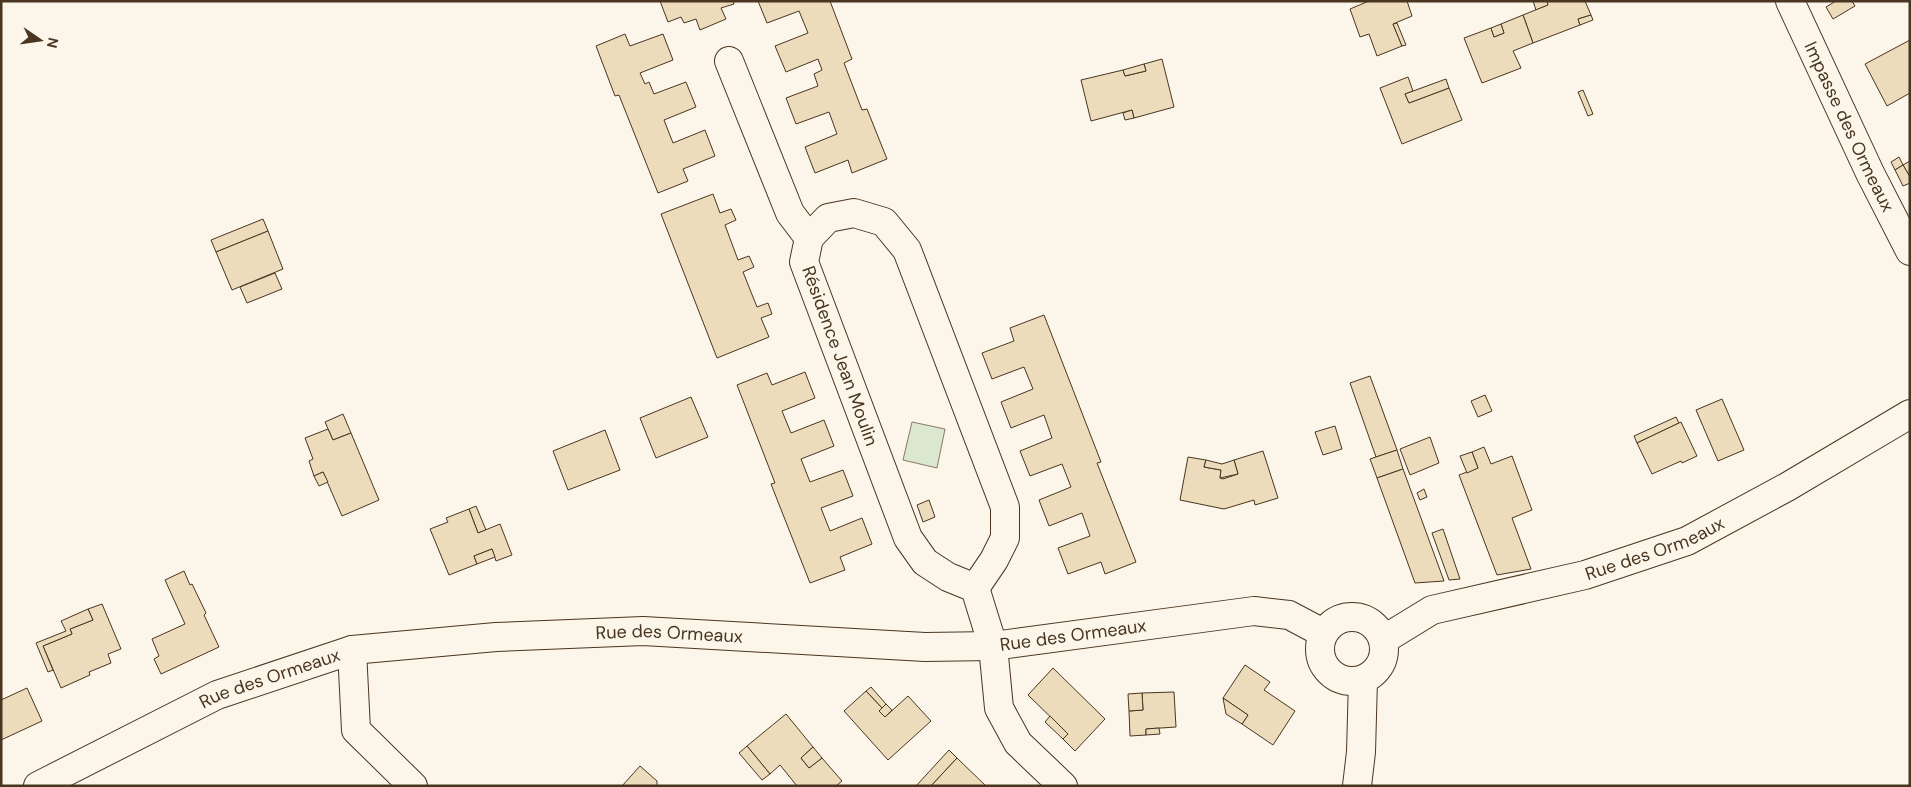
<svg xmlns="http://www.w3.org/2000/svg" width="1911" height="787" font-family="'DM Sans',sans-serif">
<style>
.green{fill:#dce7d0;stroke:#887966}
.building{fill:#ecdcbc;stroke:#4a3520}
.lines{fill:none;stroke-linecap:round;stroke-linejoin:round}
.minor-casing{stroke:#4a3520;stroke-width:30}
.minor{stroke:#fbf6e9;stroke-width:28}
.labels{text-anchor:middle;dominant-baseline:central;stroke-width:4;stroke-linejoin:round;paint-order:stroke}
.street-label{font-size:18px;fill:#4a3520;stroke:#fbf6e9}
</style>
<rect width="100%" height="100%" fill="#fbf6e9"/>
<polygon class="green" points="912,422 945,429 937,468 903,460"/>
<g class="building">
<polygon points="660,1 733,1 734,4 721,8 726,19 700,30 696,19 684,23 681,17 668,22"/>
<polygon points="758,1 830,1 852,59 844,63 862,110 867,109 887,159 852,173 848,160 815,173 805,147 837,134 829,112 796,124 786,98 818,86 814,74 822,70 818,59 786,72 775,46 808,33 799,11 767,23"/>
<polygon points="1369,1 1407,1 1412,16 1393,24 1402,46 1377,56 1369,34 1360,37 1350,9"/>
<polygon points="1533,1 1547,1 1548,5 1536,10"/>
<polygon points="1547,1 1585,1 1591,15 1578,19 1580,25 1533,43 1523,15 1548,5"/>
<polygon points="1836,1 1852,1 1855,6 1833,19 1826,7"/>
<polygon points="1523,15 1533,43 1513,51 1521,68 1482,83 1464,38 1491,28 1494,37 1504,33 1501,24"/>
<polygon points="1591,15 1593,20 1580,25 1578,19"/>
<polygon points="1397,23 1406,45 1402,46 1393,24"/>
<polygon points="1501,24 1504,33 1494,37 1491,28"/>
<polygon points="625,34 630,46 663,34 673,60 640,73 645,84 649,82 654,94 686,82 696,107 664,120 673,143 705,130 715,156 683,169 688,181 658,193 619,95 615,96 596,46"/>
<polygon points="1910,40 1910,93 1887,106 1865,64"/>
<polygon points="1162,59 1174,107 1134,118 1132,110 1091,121 1081,80 1123,70 1125,76 1146,71 1144,64"/>
<polygon points="1144,64 1146,71 1125,76 1123,70"/>
<polygon points="1408,77 1413,91 1405,94 1409,103 1449,88 1462,120 1402,144 1380,88"/>
<polygon points="1446,79 1449,88 1409,103 1405,94"/>
<polygon points="1583,90 1593,114 1588,116 1578,92"/>
<polygon points="1132,110 1134,118 1125,120 1123,113"/>
<polygon points="1899,157 1903,165 1895,170 1891,162"/>
<polygon points="1910,161 1910,177 1903,165"/>
<polygon points="1903,165 1910,177 1910,183 1903,186 1895,170"/>
<polygon points="713,194 720,213 731,209 736,220 725,225 738,260 749,256 754,267 743,272 757,307 768,303 772,314 761,318 769,337 717,358 661,214"/>
<polygon points="263,219 268,231 216,252 211,240"/>
<polygon points="268,231 283,269 232,290 216,252"/>
<polygon points="275,273 282,289 247,303 240,287"/>
<polygon points="1044,315 1101,462 1097,463 1136,562 1105,574 1101,562 1068,574 1058,548 1090,536 1082,513 1049,526 1039,500 1071,487 1062,464 1030,476 1020,451 1052,438 1044,415 1011,428 1001,402 1033,389 1024,367 992,379 982,353 1014,341 1010,328"/>
<polygon points="805,372 815,398 782,411 791,433 824,420 834,446 801,459 810,482 843,470 853,496 821,508 830,531 862,518 872,544 840,557 845,570 810,583 771,484 775,483 737,385 767,373 772,385"/>
<polygon points="1370,376 1397,450 1376,457 1350,383"/>
<polygon points="1485,395 1492,411 1478,417 1471,401"/>
<polygon points="691,397 708,437 656,458 640,418"/>
<polygon points="1722,399 1744,450 1718,461 1696,410"/>
<polygon points="343,414 351,433 333,440 325,422"/>
<polygon points="1676,417 1679,423 1637,443 1634,436"/>
<polygon points="1681,422 1697,456 1682,463 1681,461 1652,474 1637,443"/>
<polygon points="1335,426 1342,449 1323,455 1315,432"/>
<polygon points="328,429 333,440 351,433 379,500 342,516 323,472 314,476 309,461 313,459 305,438"/>
<polygon points="605,430 620,470 568,490 553,451"/>
<polygon points="1430,437 1439,463 1410,475 1400,449"/>
<polygon points="1484,447 1491,464 1512,456 1532,510 1512,518 1531,569 1497,575 1459,475 1478,468 1472,452"/>
<polygon points="1397,450 1403,469 1377,478 1370,459"/>
<polygon points="1263,451 1278,498 1255,505 1254,500 1224,509 1180,500 1188,457 1206,460 1204,467 1221,470 1220,478 1223,479 1238,474 1234,460"/>
<polygon points="1472,452 1478,468 1467,473 1460,456"/>
<polygon points="1206,460 1222,464 1234,460 1238,474 1220,478 1221,470 1204,467"/>
<polygon points="1403,469 1444,581 1415,583 1377,478"/>
<polygon points="323,472 328,482 319,486 314,476"/>
<polygon points="1424,489 1427,497 1420,500 1417,493"/>
<polygon points="929,500 935,517 923,522 917,505"/>
<polygon points="476,506 486,530 478,533 469,509"/>
<polygon points="469,509 478,533 500,524 512,555 496,561 492,549 474,556 477,564 449,575 430,529 448,522 446,518"/>
<polygon points="1443,529 1460,579 1449,580 1432,533"/>
<polygon points="492,549 495,557 477,564 474,556"/>
<polygon points="184,571 190,585 192,584 206,613 204,615 219,647 161,674 154,659 159,656 152,639 185,624 165,580"/>
<polygon points="102,604 121,649 108,654 111,663 89,672 90,675 61,688 43,646 72,634 70,629 93,620 88,609"/>
<polygon points="88,609 93,620 70,629 72,634 43,646 53,670 48,672 36,643 66,631 61,621"/>
<polygon points="1245,665 1270,682 1264,690 1295,711 1273,745 1242,724 1248,715 1223,698"/>
<polygon points="1053,668 1105,719 1075,751 1063,739 1068,734 1028,695"/>
<polygon points="871,687 886,704 882,708 866,691"/>
<polygon points="27,688 42,721 1,740 1,700"/>
<polygon points="866,691 882,708 879,711 885,717 908,696 931,721 888,760 844,711"/>
<polygon points="1174,692 1176,727 1146,729 1146,735 1130,736 1129,711 1143,710 1142,693"/>
<polygon points="1142,693 1143,710 1129,711 1128,694"/>
<polygon points="1223,698 1248,715 1242,724 1226,714"/>
<polygon points="886,704 892,710 885,717 879,711"/>
<polygon points="786,714 813,747 801,758 809,768 822,758 842,781 836,786 797,786 780,765 770,774 747,746"/>
<polygon points="1050,716 1068,734 1063,739 1045,722"/>
<polygon points="1159,728 1160,734 1146,735 1146,729"/>
<polygon points="747,746 770,774 762,780 739,753"/>
<polygon points="813,747 822,758 809,768 801,758"/>
<polygon points="949,750 957,758 931,786 916,786"/>
<polygon points="957,758 986,786 931,786"/>
<polygon points="640,766 657,781 657,786 622,786"/>
</g>
<g class="lines">
<defs>
<g id="minor">
<path id="s1" d="M1790,1l80,172 40,78"/>
<polyline points="729,61 790,213 809,238"/>
<polygon points="854,213 884,222 907,250 1005,507 1005,538 994,560 975,588 948,577 925,562 908,538 804,262 809,238 828,218"/>
<polyline points="975,588 993,646 999,708 1018,743 1063,786"/>
<circle cx="1352" cy="649" r="32"/>
<path id="s2" d="M1383,640l49,-30 153,-35 102,-34 100,-54 123,-73"/>
<polyline points="352,650 356,730 413,786"/>
<path id="s3" d="M38,786l179,-91 135,-45 144,-13 147,-6 282,16 68,-1 261,-35 35,4 34,18"/>
<polyline points="1357,786 1361,752 1363,680"/>
</g>
</defs>
<use href="#minor" class="minor-casing"/>
<use href="#minor" class="minor"/>
</g>
<g class="labels">
<g class="street-label">
<text stroke="none"><textPath href="#s1" startOffset="139">Impasse des Ormeaux</textPath></text>
<text transform="translate(840 356) rotate(70)">Résidence Jean Moulin</text>
<text stroke="none"><textPath href="#s2" startOffset="289">Rue des Ormeaux</textPath></text>
<text stroke="none"><textPath href="#s3" startOffset="661">Rue des Ormeaux</textPath></text>
<text stroke="none"><textPath href="#s3" startOffset="1066">Rue des Ormeaux</textPath></text>
<text stroke="none"><textPath href="#s3" startOffset="256">Rue des Ormeaux</textPath></text>
</g>
</g>
<rect width="1911" height="787" fill="none" stroke="#4a3520" stroke-width="5"/>
<g transform="translate(40 40) rotate(103)" stroke="#fbf6e9" stroke-width="4" paint-order="stroke">
<path d="M0-4L9 19L0 12L-9 19Z" fill="#4a3520"/>
<text y="-8" font-size="14" font-weight="bold" text-anchor="middle" fill="#4a3520">N</text>
</g>
</svg>
